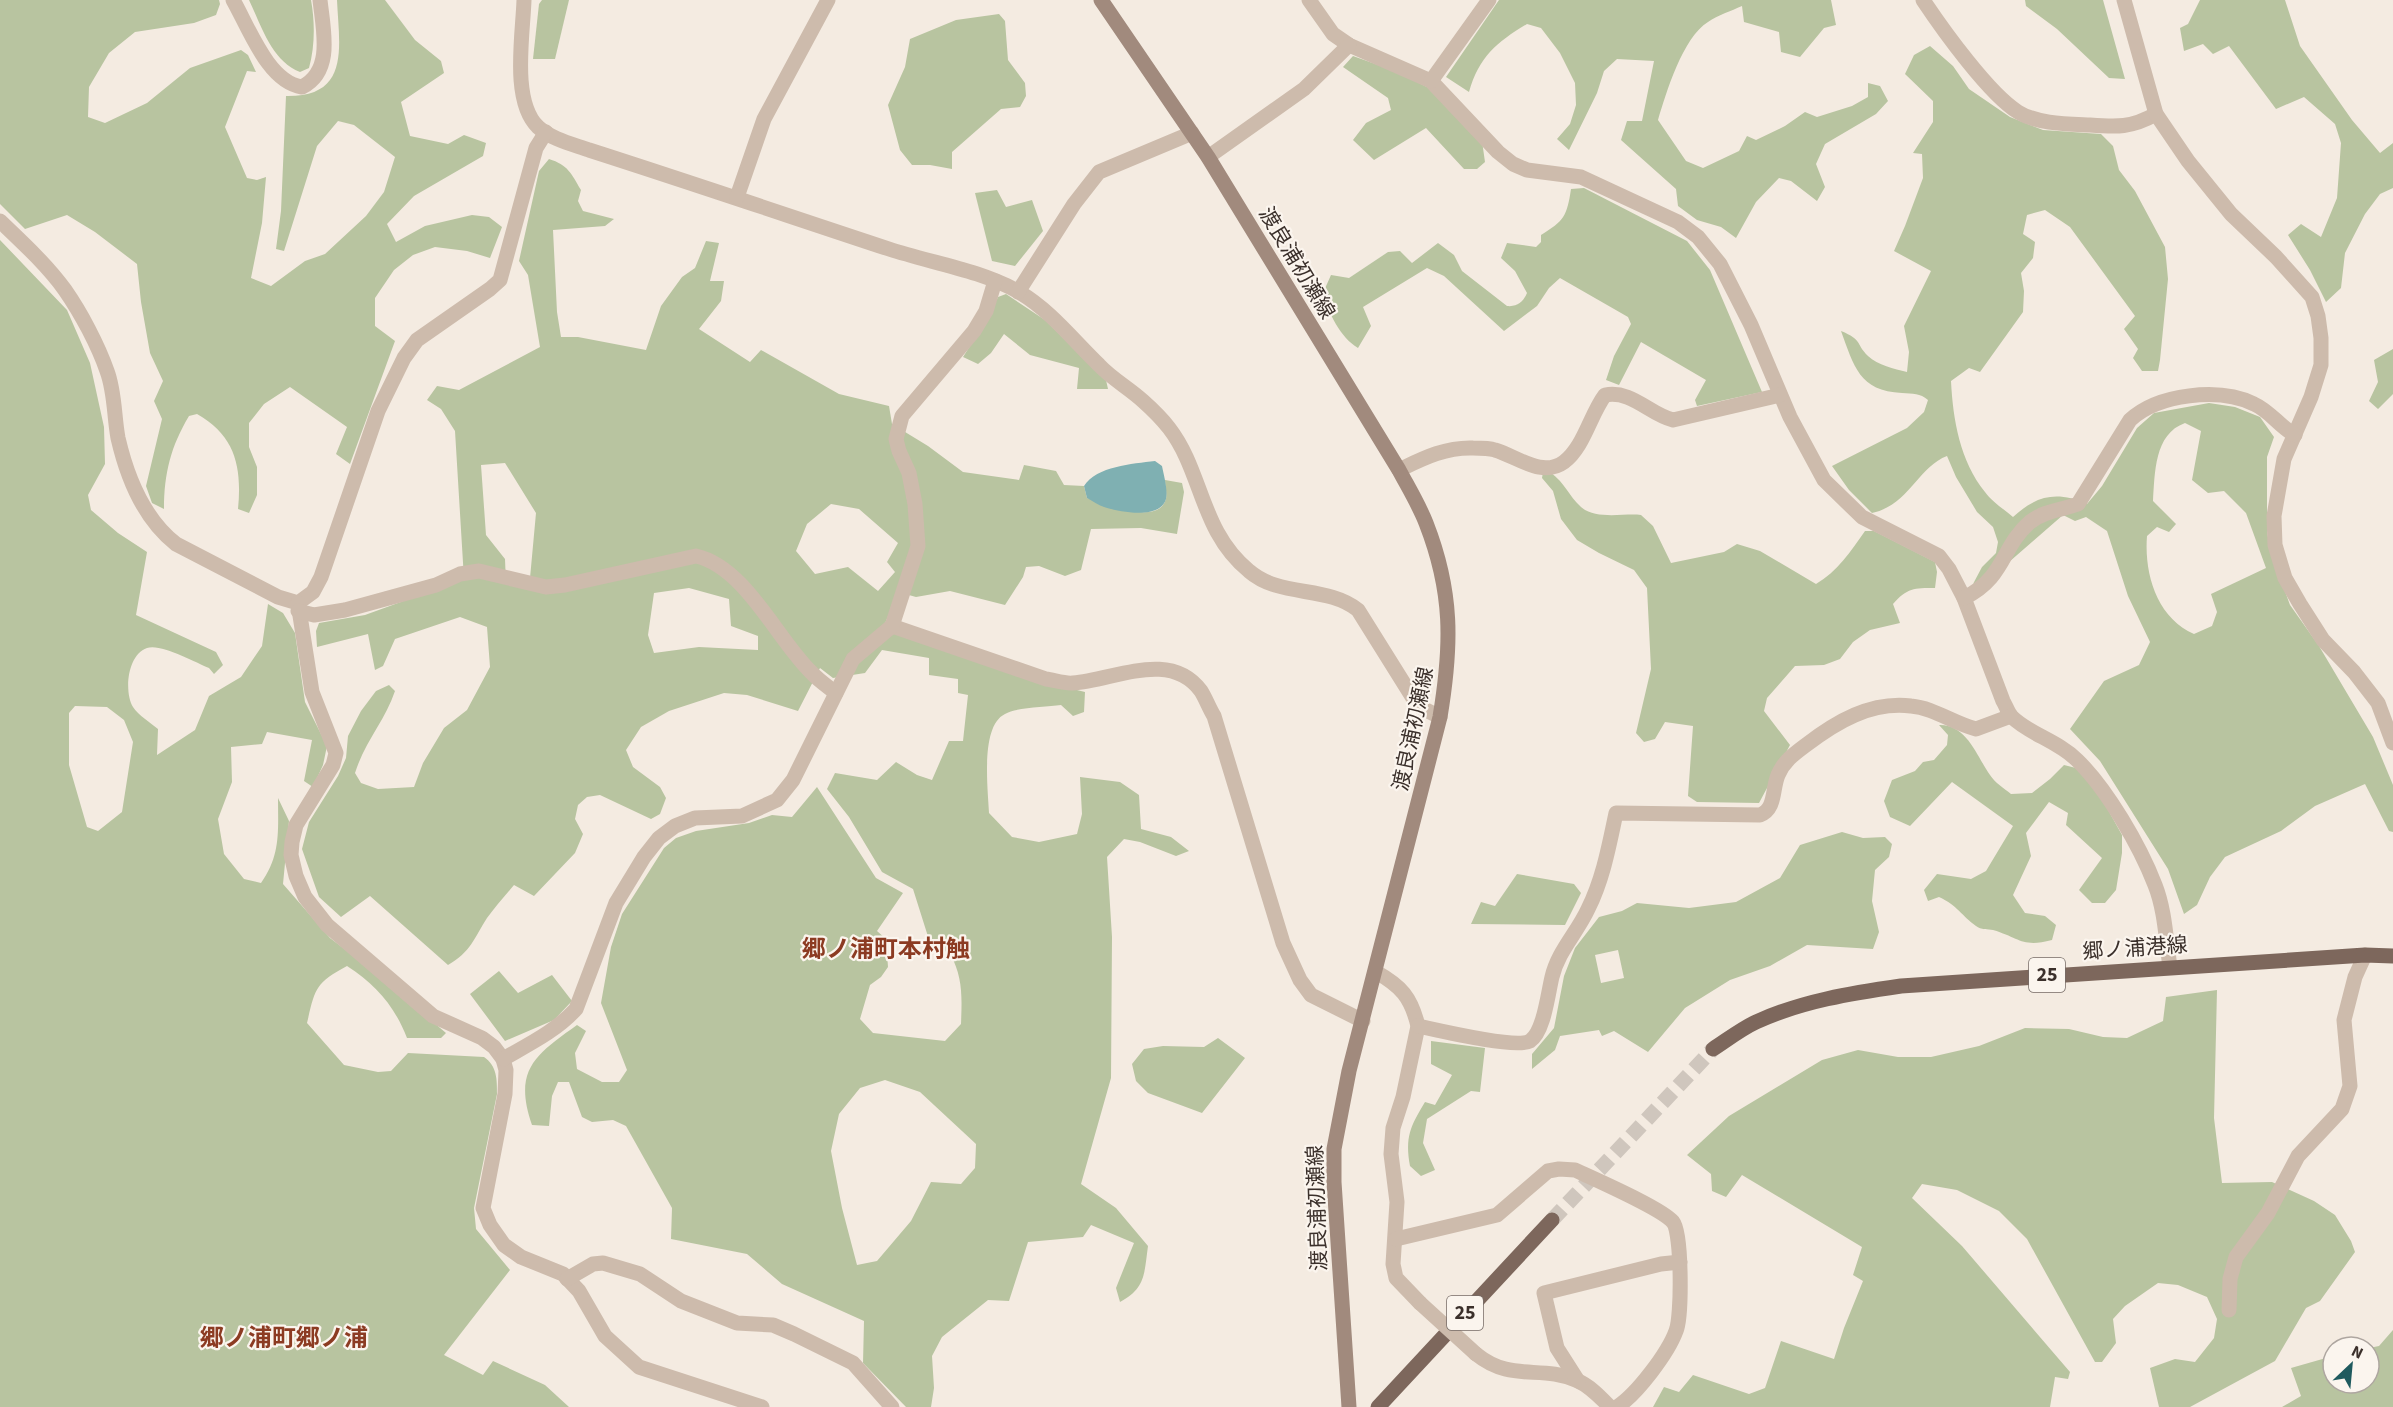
<svg xmlns="http://www.w3.org/2000/svg" width="2393" height="1407" font-family="'Source Sans 3','Noto Sans JP',sans-serif">
<style>
.green{fill:#b8c4a0;fill-rule:evenodd}
.water{fill:#7fb0b2}
.lines{fill:none;stroke-linecap:round;stroke-linejoin:round}
.primary-tunnel{stroke:#cfc6bd;stroke-width:15;stroke-dasharray:15 8;stroke-linecap:butt}
.street{stroke:#cdbbac;stroke-width:15}
.secondary{stroke:#a18a7d;stroke-width:15}
.primary{stroke:#7d675c;stroke-width:15}
.street-bridge{stroke:#cdbbac;stroke-width:15}
.labels{text-anchor:middle;dominant-baseline:central;stroke-width:4.5;stroke-linejoin:round;paint-order:stroke}
.shield{fill:#fbf5ee;stroke:#756b66;stroke-width:1.5}
.shield-label{font-size:20px;font-weight:bold;fill:#3b302b}
.street-label{font-size:21px;fill:#3b302b;stroke:#fbf5ee}
.quarter-label{font-size:24px;font-weight:bold;fill:#8c3b22;stroke:#fbf5ee}
</style>
<rect width="100%" height="100%" fill="#f4ebe1"/>
<g class="green">
<path d="M0,0h219l1,4 -4,11 -22,8 -59,9 -26,21 -20,34 -1,30 17,6 42,-20 43,-35 51,-18 7,5 8,17 -9,-1 -22,56 22,51 10,2 9,-3 -4,46 -11,55 20,8 34,-25 20,-7 41,-38 18,-24 11,-35 -41,-32 -16,-4 -21,25 -33,105 -8,-2 5,-38 5,-115c65,1 53,-50 51,-96h48l30,40 26,21 3,12 -43,29 9,34 38,8 16,-9 22,8 -3,13 -69,40 -27,28 9,18 29,-16 47,-11 17,2 13,10 -12,31 -23,-7 -32,-4 -22,8 -19,15 -19,28v28l20,15 -45,123 -14,-10 11,-27 -57,-40 -26,17 -15,19v24l8,20v28l-8,18 -11,-4c4,-41 -2,-73 -41,-95l-8,2c-18,30 -25,57 -25,93l-12,-6 -6,-17 16,-67 -8,-18 9,-20 -13,-28 -9,-51 -4,-38 -42,-32 -28,-17 -42,14 -25,-25z"/>
<path d="M249,0h62c4,22 4,47 -2,68l-9,4c-29,-12 -38,-45 -51,-72z"/>
<polygon points="542,0 569,0 555,59 533,59 539,4"/>
<path d="M1499,0h332l5,25 -12,3 -24,29 -19,-5 -2,-20 -35,-10 -2,-16c-11,5 -24,9 -34,16 -25,15 -42,71 -50,98l28,41 17,7 36,-17 8,-15 9,4 29,-14 20,-14 12,5 35,-11 16,-9v-14l12,3 8,15 -12,13 -51,30 -9,20 9,23 -8,14 -26,-20 -12,-3 -23,24 -20,36 -15,-11 -24,-7 -19,-14 -2,-17 -55,-49 6,-19h15l12,-60 -37,-2 -13,12 -7,22 -28,57 -12,-11 13,-15 6,-19 -1,-22 -15,-30 -19,-25 -14,-4c-30,18 -48,33 -58,68l-23,-15z"/>
<polygon points="2025,0 2103,0 2125,79 2109,78 2057,29 2026,6"/>
<polygon points="2200,0 2285,0 2300,46 2352,120 2380,153 2393,143 2393,188 2380,194 2365,214 2345,253 2341,288 2326,302 2310,270 2288,235 2301,224 2321,237 2337,198 2341,143 2335,124 2304,97 2276,109 2229,46 2213,54 2203,44 2184,51 2180,28 2188,24"/>
<polygon points="999,14 1005,21 1008,60 1025,83 1026,96 1020,107 1001,109 952,152 952,169 930,165 912,165 900,150 888,105 905,67 910,39 956,20"/>
<path d="M1930,46l23,20 16,23 41,28 33,13 58,4 12,12 6,24 16,21 30,56 3,32 -8,81 -2,11h-16l-9,-13 5,-9 -14,-20 11,-13 -65,-89 -25,-17 -18,5 -4,19 12,8 -2,16 -12,15 3,18 -1,21 -43,60 -11,-4 -18,13c2,39 9,80 34,111 7,10 19,17 28,25 24,-22 44,-26 74,-13l15,-18 35,-58 17,-15 55,-10 26,4 25,10 14,20 -7,20v75l4,21 19,52 29,41 54,91 20,48v47l-4,-1 -24,-47 -50,22 -34,25 -56,26 -15,20 -13,28 -13,9 -16,-45 -68,-108 -30,-32 34,-48 35,-16 11,-23 -22,-46 -21,-65 -21,-14 -11,4 -12,-6 -54,47 -36,22 9,-17 14,-14 2,-11 -5,-15 -16,-15 -21,-35 -9,-21c-29,11 -38,49 -75,57l-23,-23 -17,-24 75,-38 17,-16 4,-12c-8,-7 -15,-6 -26,-7 -43,-2 -48,-27 -61,-62 22,9 14,12 27,25 10,9 26,13 39,16l2,-20 -5,-26 27,-55 -37,-20 11,-25 18,-48 -1,-24 -9,-1 20,-31v-21l-28,-27 9,-19zM2185,423l16,8 -9,49 16,13 16,-2 22,22 20,55 -55,26 6,18 -5,14 -18,8c-37,-16 -50,-60 -47,-98l10,-9 12,5 7,-8 -23,-23c2,-28 1,-67 32,-78z"/>
<polygon points="1353,56 1395,71 1429,88 1482,141 1485,162 1477,169 1464,169 1426,128 1374,160 1353,140 1366,123 1391,110 1388,98 1343,67"/>
<path d="M549,159c19,6 22,14 32,31l-3,11 5,10 31,8 -9,7 -52,4 4,82 4,25h17l68,13 15,-44 21,-29 13,-9 11,-27 13,2 -9,38h14l-3,20 -22,28 51,33 11,-12 78,44 50,12 3,18 36,22 35,26 56,8 5,-15 32,6 8,14 20,1 3,12c17,5 71,29 79,1 1,-6 -1,-14 -1,-19l17,3 2,9 -7,42 -36,-6 -50,1 -10,41 -16,6 -26,-10 -13,1 -3,10 -18,28 -55,-14 -34,6 -18,-5 -14,34 128,48 73,18 -1,20 -11,4 -12,-11c-15,2 -44,2 -56,9 -25,12 -17,75 -16,99l23,24 27,5 38,-8 5,-20 -2,-37 40,5 19,13 2,34 30,8 18,14 -13,5 -36,-14 -16,-3 -17,18 5,80 -1,141 -30,106 35,24 32,38c-4,28 -2,42 -28,56l-4,-14 18,-45 -43,-18 -8,12 -55,5 -19,59 -21,-1 -46,37 -10,19 2,32 -3,19h-25l-43,-44 1,-42 -82,-37 -35,-30 -76,-15 1,-31 -46,-82 -13,-6 -21,2 -10,-5 -13,-35h-11l-6,14 -3,30 -17,-1c-19,-55 3,-70 45,-100l9,6 -11,22 2,16 25,13h17l8,-12 -26,-67 10,-56 11,-33 42,-66 12,-10 20,-7 53,-8 23,-8 20,2 25,-30 59,91 27,15 -26,38 9,8 2,28 -7,10 -11,8 -10,34 13,14 72,8 16,-17c1,-28 2,-46 -11,-71l-19,-7 -18,-57 -31,-17 -33,-55 -22,-28 8,-16 42,7 19,-18 21,13 15,5 17,-39h14l5,-46 -10,-2v-14l-29,-4v-17l-47,-8 -17,23 -32,5 -13,-10 -22,43 -51,-16 -23,-2 -55,18 -28,16 -15,23 7,17 27,20 6,11 -6,16 -9,5 -51,-24 -13,2 -9,8 -3,14 8,15 -8,19 -41,43 -20,-11c-9,11 -19,22 -27,33 -13,20 -16,34 -39,47l-78,-69 -29,21 -22,-20 -17,-48 7,-27 29,-46 8,-18 2,-22 13,-25 15,-20 13,-6 6,6c-10,30 -30,50 -40,82l6,10 17,6 36,-2 9,-24 21,-35 23,-18 23,-43 -3,-40 -27,-10 -65,22 -12,27 -8,4 -7,-36 -51,13 -1,-16 3,-8 46,-8 99,-36 -9,-148 -14,-22 -14,-9 10,-14 22,4 81,-43 -12,-72 -9,-14 20,-90zM505,463l31,50 -7,76 -23,-5 -1,-25 -19,-24 -5,-70zM831,504l28,5 39,34 -11,19 8,10 -17,19 -30,-24 -33,7 -19,-23 11,-27zM689,588l40,11 2,27 27,10v14l-59,-3 -45,6 -6,-18 6,-42zM885,1080l35,12 56,52 -1,24 -14,16 -30,-2 -20,39 -34,40 -20,4 -15,-57 -11,-57 8,-37 21,-26z"/>
<path d="M1584,188l103,53 23,29 52,122 -65,14 -2,-6 11,-20 -65,-38 -22,43 -13,-5 8,-24 17,-32 -3,-7 -68,-39 -11,10 -12,18 -33,25 -60,-55 -17,-8 -64,39 8,19 -13,22c-18,-11 -29,-34 -35,-55l8,-18 18,3 39,-26 12,-1 12,12 26,-20 16,12 8,16 45,35c11,1 16,-4 20,-13l-12,-22 -14,-13 6,-15 29,4 5,-5v-7c23,-14 26,-19 30,-46z"/>
<polygon points="997,190 1006,207 1032,200 1043,231 1015,266 992,261 975,193"/>
<path d="M0,240l67,70 23,53 14,64 1,37 -17,31 3,15 27,23 29,19 -11,63 80,37 7,13 -9,9 -5,-6c-14,-6 -49,-25 -62,-20 -20,7 -23,44 -14,59 5,8 18,16 25,22l-1,26 38,-25 14,-34 32,-19 21,-31 6,-42 15,9 12,20 10,69 22,44 -4,19 -10,22 -9,-6 8,-41 -45,-8 -5,12 -31,3 1,35 -14,37 6,35 20,25 17,4c20,-28 17,-52 17,-85l11,23 -6,63 47,54 42,32 74,63 -5,5h-34c-13,-33 -31,-53 -60,-72 -32,17 -32,23 -40,57l37,42 34,7 13,-1 17,-18 76,4c13,9 13,22 13,37l-23,114 2,21 34,41 -66,85 39,20 10,-14 52,24 24,22h-569zM75,706l32,1 17,13 9,22 -11,70 -24,19 -11,-4 -18,-62v-52z"/>
<polygon points="1006,294 1045,320 1106,380 1108,389 1077,389 1079,368 1030,355 1004,334 991,353 978,364 963,357 989,316 998,297"/>
<polygon points="2393,349 2393,394 2378,409 2369,401 2378,382 2374,360"/>
<path d="M1543,472h7c16,12 18,23 31,35 14,13 43,6 60,8l12,11 18,37 53,-11 13,-8 23,7 56,33c21,-12 35,-33 49,-53h9l61,31 2,10 -2,16c-21,0 -28,0 -42,16l7,19 -30,7 -17,12 -13,17 -16,6 -29,1 -28,32 -3,13 26,34 -31,58 -62,-1 -9,-6 5,-70 -28,-4 -10,17 -11,3 -8,-9 15,-64 -4,-81 -13,-18 -35,-17 -22,-13 -16,-21 -8,-28 -11,-13z"/>
<path d="M1939,725c28,-1 38,32 51,50 5,8 14,13 21,19l21,-1 18,-14 14,-14 12,3 21,22 25,45v18l-6,37 -11,13h-13l-13,-13 23,-32 -36,-33 2,-12 -19,-11 -23,31 5,23 -18,39 12,18 20,3 11,9 -4,15c-30,8 -32,-2 -59,-10 -5,-1 -12,0 -17,-4 -14,-10 -19,-21 -37,-29l-11,4 -4,-11 13,-16 34,5 15,-8 27,-45 -61,-44 -42,44 -20,-9 -6,-16 8,-21 23,-9 8,-9 11,-2 13,-15 1,-10z"/>
<path d="M1842,832l21,6 22,-1 7,7 -3,13 -14,13 -3,31 7,31 -6,17 -66,-4 -37,21 -40,14 -45,28 -37,44 -34,-21 -12,5 -3,-6 -39,6 -5,14 -23,19v-15l22,-26 10,-52 11,-28 24,-31 23,-6 15,-8 52,5 47,-6 44,-24 20,-33zM1618,950l6,28 -23,5 -6,-28z"/>
<polygon points="1517,874 1574,884 1581,893 1565,925 1471,924 1481,902 1495,906"/>
<polygon points="499,971 518,993 552,975 572,1001 554,1020 505,1041 470,994"/>
<polygon points="2217,990 2214,1118 2222,1183 2272,1182 2314,1201 2335,1215 2351,1241 2355,1252 2320,1301 2306,1308 2275,1361 2190,1407 2159,1407 2150,1368 2175,1359 2195,1362 2214,1338 2217,1319 2207,1297 2178,1285 2158,1283 2125,1306 2113,1319 2116,1343 2102,1362 2095,1362 2027,1239 1999,1211 1957,1190 1922,1184 1912,1198 1962,1246 2070,1372 2068,1379 2055,1377 2050,1407 1653,1407 1664,1387 1679,1392 1693,1375 1749,1394 1765,1388 1781,1341 1834,1359 1844,1328 1863,1281 1853,1275 1862,1247 1742,1175 1726,1197 1712,1191 1711,1174 1687,1155 1729,1116 1822,1060 1858,1050 1898,1057 1931,1057 1979,1046 2025,1028 2069,1029 2103,1037 2127,1038 2163,1021 2166,997"/>
<polygon points="1218,1038 1245,1058 1202,1113 1148,1093 1136,1081 1132,1064 1144,1049 1163,1046 1204,1047"/>
<path d="M1431,1041l54,7 -5,44 -9,-1 -44,28 -4,24 12,27 -14,6 -11,-10c-5,-29 0,-39 15,-64l10,3 17,-30 -21,-11z"/>
<polygon points="2393,1330 2393,1407 2282,1407 2301,1396 2291,1368 2333,1356 2333,1383 2369,1383 2369,1348 2379,1346"/>
</g>
<path class="water" d="M1155,461l7,5c2,10 6,24 4,33 -6,21 -47,13 -62,8 -6,-2 -11,-6 -17,-9l-3,-12c13,-20 48,-22 71,-25z"/>
<g class="lines">
<polyline class="primary-tunnel" points="1552,1220 1713,1049"/>
<g class="street">
<path d="M233,0c16,28 35,82 69,87 32,-16 21,-58 18,-87"/>
<path d="M524,0c-1,34 -13,101 14,127 13,12 34,17 51,23 100,32 200,66 300,99 43,14 91,21 130,43 32,19 54,48 80,73 13,14 30,23 44,36 9,8 19,18 26,27 34,44 31,103 80,143 31,27 78,14 109,39l60,96 22,11"/>
<path d="M1309,0l24,34 16,11 82,36 67,71 15,12 14,6 54,7 97,45 20,15 22,27 31,61 39,92 34,63 38,37 77,39 10,13 15,29 39,103c3,5 5,12 9,16 17,17 46,24 65,43 30,29 63,86 78,125 10,25 11,55 15,82"/>
<path d="M1923,0c20,30 66,94 95,112 19,12 50,12 72,13 27,2 41,3 66,-11"/>
<polyline points="2124,0 2156,114 2188,161 2231,214 2276,257 2312,297 2318,316 2321,338 2321,365 2311,397 2284,459 2274,516 2275,545 2285,578 2300,604 2323,640 2354,672 2378,703 2393,743"/>
<polyline points="1431,81 1489,0"/>
<polyline points="1208,157 1304,89 1349,45"/>
<polyline points="737,197 764,119 828,0"/>
<path d="M0,221c22,21 47,44 65,69 16,23 33,55 42,81 8,21 7,46 11,67 9,39 26,81 58,106l102,53 20,6 15,-11 8,-15 57,-166 26,-53 13,-18 73,-51 10,-9 36,-132 10,-16"/>
<polyline points="1018,292 1074,204 1099,172 1192,133"/>
<path d="M1399,470c23,-11 46,-23 74,-22 7,0 16,0 22,2 23,7 47,28 69,12 20,-15 26,-47 41,-67 27,-5 44,19 68,25l107,-25"/>
<path d="M1964,598c42,-21 37,-51 66,-76 14,-11 31,-12 48,-18l52,-84c28,-26 89,-33 124,-16 16,7 26,23 41,31"/>
<polyline points="298,603 312,692 336,753 333,765 296,825 292,842 291,855 296,876 305,897 327,925 433,1016 482,1038 494,1047 503,1059 506,1070 505,1094 483,1208 490,1225 504,1245 521,1257 563,1274 579,1291 605,1336 639,1367 762,1407"/>
<path d="M298,611l16,4 31,-5 91,-25 24,-11 19,-3 67,16 19,-2 131,-29c49,11 81,83 115,116 7,8 16,14 25,21"/>
<path d="M892,626l154,53c8,1 19,5 27,4 42,-3 97,-34 128,8 5,8 8,17 13,25l69,227 17,37 11,15 52,26"/>
<path d="M1376,972c25,14 35,25 42,54l-15,71 -10,31 -2,26 6,48 -4,62 3,14 24,25"/>
<path d="M1418,1026c19,4 98,23 112,15 14,-9 18,-48 22,-64 6,-26 25,-44 36,-68 15,-30 21,-63 28,-96l144,2c16,-6 12,-26 18,-40 6,-14 16,-21 28,-30 30,-23 65,-44 105,-39 23,2 42,17 65,23l35,-13"/>
<path d="M503,1059c26,-15 53,-28 73,-50l40,-106 28,-46 15,-19 16,-12 20,-8 47,-2 35,-16 16,-20 60,-121 39,-33 26,-80 -3,-42 -6,-31 -10,-22 -3,-12 6,-23 72,-85 12,-20 9,-30"/>
<path d="M1396,1239l101,-24 51,-44 11,-2 16,1c21,10 86,38 98,52 9,11 9,95 3,109 -8,22 -39,63 -59,76"/>
<polyline points="567,1279 593,1264 603,1263 640,1274 681,1301 737,1323 773,1325 794,1334 853,1363 892,1407"/>
<polyline points="2229,1310 2230,1279 2236,1257 2268,1213 2298,1156 2342,1109 2350,1086 2344,1020 2355,977 2365,955"/>
<path d="M1476,1354c36,29 64,10 102,27 12,5 23,17 32,26"/>
<polyline points="1578,1381 1557,1348 1544,1293 1661,1264 1680,1262"/>
</g>
<path class="secondary" d="M1101,0l107,157 191,313c9,17 20,35 27,53 27,69 26,122 14,194l-91,354 -15,78v33l15,225"/>
<g class="primary">
<path d="M1713,1049c14,-9 28,-20 43,-27 46,-21 96,-29 145,-36l464,-31 28,1"/>
<polyline points="1378,1407 1552,1220"/>
</g>
<polyline class="street-bridge" points="1420,1303 1476,1354"/>
</g>
<g class="labels">
<g class="shield">
<rect x="2029" y="958" width="36" height="34" rx="4.5"/>
<rect x="1447" y="1296" width="36" height="34" rx="4.5"/>
</g>
<g class="shield-label">
<text x="2047" y="975">25</text>
<text x="1465" y="1313">25</text>
</g>
<g class="street-label">
<text transform="translate(1297 263) rotate(59)">渡良浦初瀬線</text>
<text transform="translate(1413 729) rotate(-78)">渡良浦初瀬線</text>
<text transform="translate(2135 948) rotate(-4)">郷ノ浦港線</text>
<text transform="translate(1317 1208) rotate(-92)">渡良浦初瀬線</text>
</g>
<g class="quarter-label">
<text x="886" y="949">郷ノ浦町本村触</text>
<text x="284" y="1338">郷ノ浦町郷ノ浦</text>
</g>
</g>
<g transform="translate(2351 1365) rotate(26)"><circle r="28" fill="#fbf5ee" stroke="#aea6a0" stroke-width="1.5"/>
<path d="M0-4.5L10 22L0 15L-10 22Z" fill="#1f5a5e"/>
<text y="-9" font-size="16" font-weight="bold" text-anchor="middle" fill="#3b302b">N</text>
</g>
</svg>
